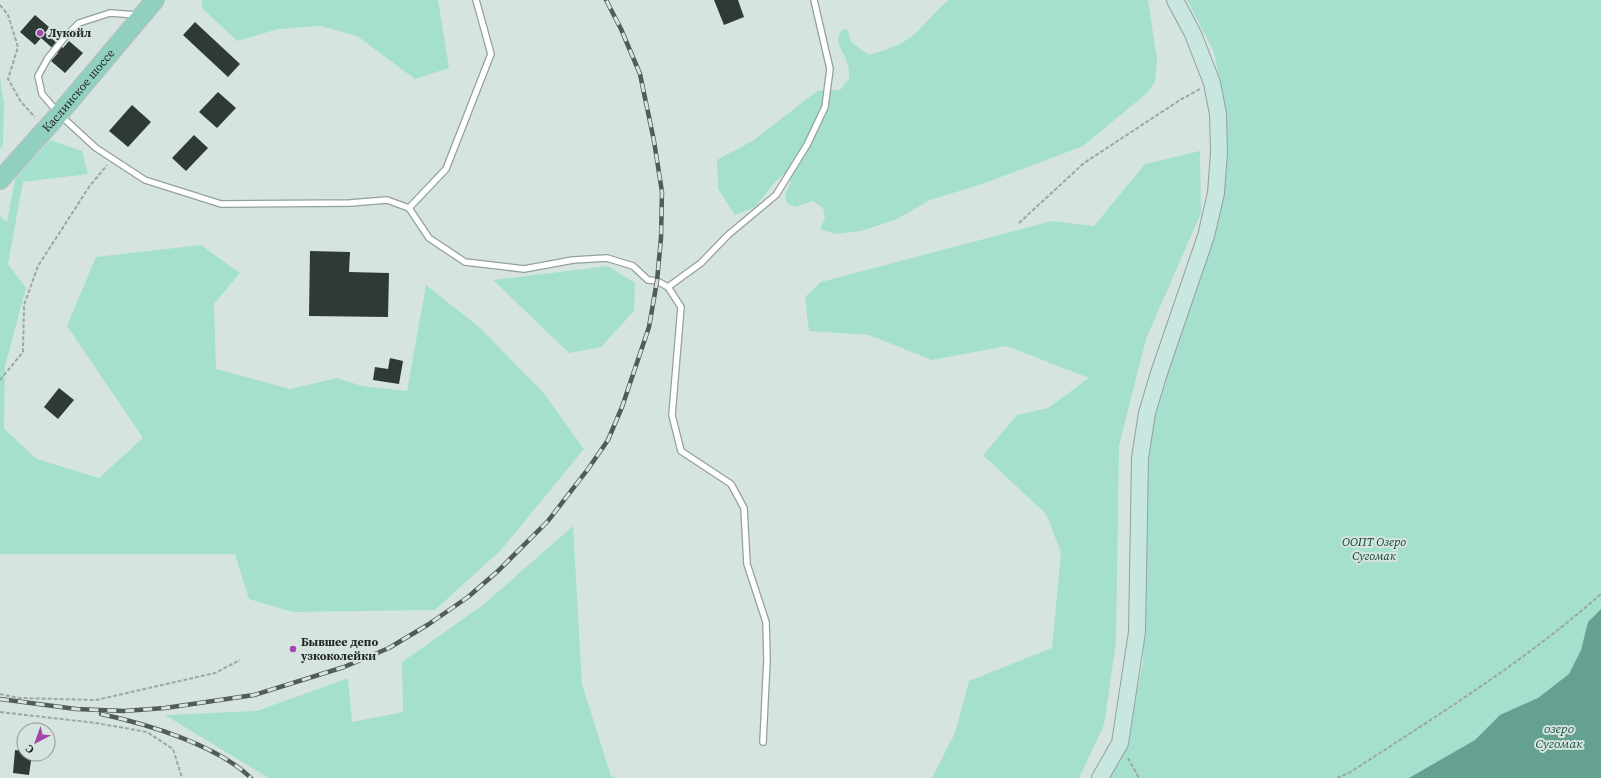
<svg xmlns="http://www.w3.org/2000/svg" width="1601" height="778" font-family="'Source Serif 4',serif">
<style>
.green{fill:#a5e0cf}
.water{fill:#64a190}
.building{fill:#2f3a36}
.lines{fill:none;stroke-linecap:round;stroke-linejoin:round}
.lane-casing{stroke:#93a09c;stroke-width:8}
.secondary-casing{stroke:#93a09c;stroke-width:18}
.primary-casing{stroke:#bdbebe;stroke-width:20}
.path{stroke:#9ca7a3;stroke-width:2;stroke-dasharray:4 2;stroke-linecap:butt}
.lane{stroke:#fff;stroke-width:5.5}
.secondary{stroke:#c8e7e0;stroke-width:16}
.primary{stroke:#91cfc0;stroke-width:18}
.rail-casing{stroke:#535b58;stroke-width:4.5}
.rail{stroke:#d6e4df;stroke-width:3;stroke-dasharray:9;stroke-linecap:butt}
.poi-dot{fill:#a645ad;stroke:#d6e4df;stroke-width:1.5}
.labels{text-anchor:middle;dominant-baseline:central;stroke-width:4;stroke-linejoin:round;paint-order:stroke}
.poi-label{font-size:12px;font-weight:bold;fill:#222725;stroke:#d6e4df;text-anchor:start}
.street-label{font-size:12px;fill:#222725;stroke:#d6e4df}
.park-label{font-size:12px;font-style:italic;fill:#0f4539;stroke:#d6e4df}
.water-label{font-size:13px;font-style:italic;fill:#1d5044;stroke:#d6e4df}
</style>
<rect width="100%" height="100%" fill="#d6e4df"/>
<g class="green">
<polygon points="202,0 438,0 449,68 415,79 357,36 321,26 278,29 237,41 202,8"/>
<path d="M949,0h199l9,60 -2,22 -8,11 -64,53 -104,39 -49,15 -33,19 -36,12 -26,3 -15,-5 5,-12 -2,-9 -10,-7 -18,6 -8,-4 -2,-9 6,-12 -8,-7 -7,6 -21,26 -20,8 -17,-26 -1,-29 37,-20 63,-49 23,-1 9,-12c0,-5 0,-11 -2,-16 -4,-13 -15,-20 -4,-33l4,1 3,6 1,6 18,13c16,-5 33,-10 47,-22 11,-11 20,-23 33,-33z"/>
<polygon points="1187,0 1601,0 1601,778 1107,778 1127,743 1143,662 1148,469 1154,405 1218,225 1228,152 1224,101 1214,52"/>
<polygon points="0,79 4,104 3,144 0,149"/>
<polygon points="50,140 82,151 88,174 23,182 8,264 26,288 5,366 4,429 37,459 99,478 143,438 67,326 96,257 201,245 240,273 214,304 216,369 290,389 337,378 362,386 407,391 426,285 479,327 543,392 584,449 501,550 435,610 293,612 249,599 235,554 0,554 0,216 7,222 15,179"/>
<polygon points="1200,151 1201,213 1146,339 1119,446 1116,643 1104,725 1079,778 932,778 955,733 969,681 1052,648 1061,552 1046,514 983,455 1017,415 1048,408 1089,378 1006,346 932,360 869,335 809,331 805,297 821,282 1052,221 1094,226 1145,164"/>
<polygon points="608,266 635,283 634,311 601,347 569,353 493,280"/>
<polygon points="573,526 582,684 611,776 617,778 269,778 165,715 257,711 348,678 352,722 403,712 402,662 483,605"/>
</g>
<polygon class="water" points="1601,609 1601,778 1409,778 1475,740 1500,715 1538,698 1569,674 1581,650 1588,622"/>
<g class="building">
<polygon points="714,0 738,0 744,17 724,25"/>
<polygon points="35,15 49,27 45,33 63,48 69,41 83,53 65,73 51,61 58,53 41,38 35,45 20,32"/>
<polygon points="195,22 240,64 228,77 183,35"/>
<polygon points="218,92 236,108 217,128 199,112"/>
<polygon points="132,105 151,122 128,147 109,131"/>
<polygon points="194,135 208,148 186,171 172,158"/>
<polygon points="310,251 350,252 349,272 389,273 388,317 309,316"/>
<polygon points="390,358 403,361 399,384 373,380 375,367 388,369"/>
<polygon points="59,388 74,400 58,419 44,407"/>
<polygon points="15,750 24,751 24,754 32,754 29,775 13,773"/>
</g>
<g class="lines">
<defs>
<g id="lane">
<polyline points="137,15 110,13 79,23 65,37 48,58 38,76 42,94 59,114 96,148 145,180 221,204 350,203 387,200 409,208 429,238 465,262 524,269 573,260 607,258 633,266 648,280 657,281 668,287 701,263 728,235 776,195 807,145 825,107 830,69 814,0"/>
<polyline points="409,208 446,169 491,54 476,0"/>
<polyline points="668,287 681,307 672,415 681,451 731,484 744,508 747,564 766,622 767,659 763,742"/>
</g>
<polyline id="secondary" points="1100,778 1120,743 1137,632 1140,458 1147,413 1159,373 1206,236 1216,193 1219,152 1218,114 1212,83 1193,34 1175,0"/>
<g id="primary">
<path id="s1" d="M0,180l59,-66 96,-114"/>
</g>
</defs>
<use href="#lane" class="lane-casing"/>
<use href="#secondary" class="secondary-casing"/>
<use href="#primary" class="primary-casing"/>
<g class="path">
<polyline points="0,5 8,15 18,47 8,79 21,102 35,117"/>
<polyline points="1019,223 1084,163 1180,100 1200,89"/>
<polyline points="0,380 23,352 24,305 38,266 89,187 107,165"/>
<polyline points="0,694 19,698 96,700 215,673 240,660"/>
<polyline points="0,712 96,723 147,732 173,749 182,778"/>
<polyline points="1128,758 1139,778"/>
<path d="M1337,778l12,-5c86,-56 175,-111 252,-179"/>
</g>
<use href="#lane" class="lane"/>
<use href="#secondary" class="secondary"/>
<use href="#primary" class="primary"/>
<defs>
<g id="rail">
<polyline points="0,699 76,709 124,711 165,708 254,695 344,667 389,648 429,624 468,597 498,571 548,521 588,469 608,440 622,407 649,327 657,281 661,238 662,192 654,141 640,74 621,29 606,0"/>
<path d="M101,714c46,10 116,31 150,64"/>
</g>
</defs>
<use href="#rail" class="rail-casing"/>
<use href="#rail" class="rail"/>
</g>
<g class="poi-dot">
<circle cx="40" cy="33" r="4"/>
<circle cx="293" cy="649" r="4"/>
</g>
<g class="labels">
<g class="poi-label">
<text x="48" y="33">Лукойл</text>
<text x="301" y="642">Бывшее депо<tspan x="301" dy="14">узкоколейки</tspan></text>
</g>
<g class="street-label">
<text stroke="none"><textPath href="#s1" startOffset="119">Каслинское шоссе</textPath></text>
</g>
<g class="park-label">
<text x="1374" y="542">ООПТ Озеро<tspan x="1374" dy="14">Сугомак</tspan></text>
</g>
<g class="water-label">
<text x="1559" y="728">озеро<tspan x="1559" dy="15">Сугомак</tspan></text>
</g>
</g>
<g transform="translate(36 742) rotate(221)"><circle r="19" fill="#d6e4df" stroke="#8e9895"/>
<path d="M0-3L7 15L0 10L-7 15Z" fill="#a645ad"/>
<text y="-6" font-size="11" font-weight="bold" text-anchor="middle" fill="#222725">С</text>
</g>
</svg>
